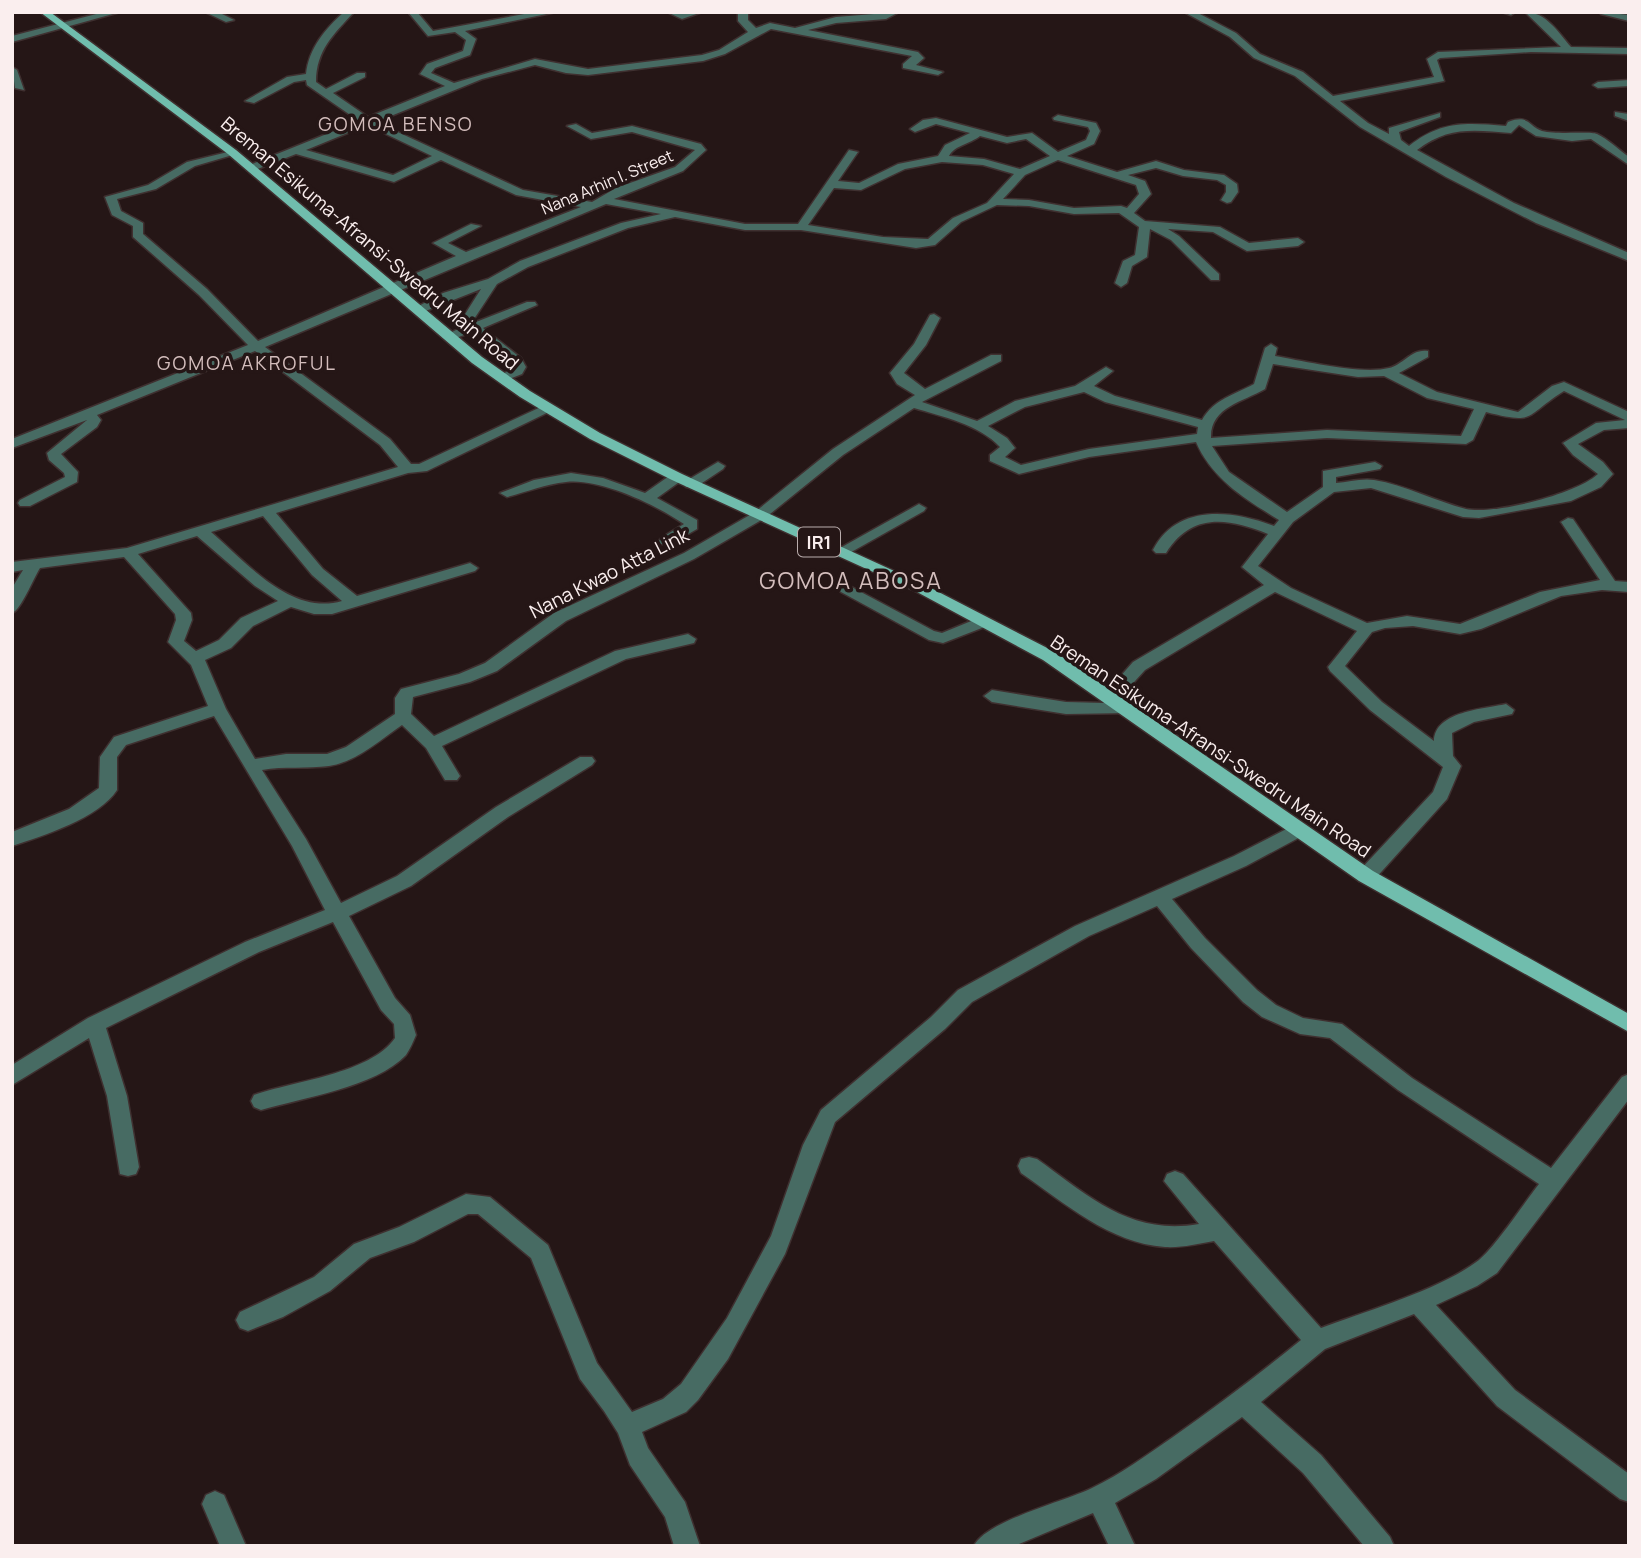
<svg xmlns="http://www.w3.org/2000/svg" width="1641" height="1558" font-family="Manrope,sans-serif">
<style>
.lines{fill:none;stroke-linecap:round;stroke-linejoin:round}
.minor-casing{stroke:#3f3030;stroke-width:3}
.major-casing{stroke:#3f3030;stroke-width:3}
.minor{fill:#476b63;fill-rule:evenodd}
.major{fill:#70bdad;fill-rule:evenodd}
.labels{text-anchor:middle;dominant-baseline:central;stroke-width:7;stroke-linejoin:round;paint-order:stroke}
.far-street-label{font-size:16px;fill:#faeeee;stroke:#251616}
.shield{fill:#251616;stroke:#baadad;stroke-width:2}
.shield-label{font-size:18px;font-weight:bold;fill:#faeeee}
.far-quarter-label{font-size:19px;letter-spacing:2px;fill:#d3bdbc;stroke:#251616}
.street-label{font-size:19px;fill:#faeeee;stroke:#251616}
.quarter-label{font-size:23px;letter-spacing:2px;fill:#d3bdbc;stroke:#251616}
</style>
<rect width="100%" height="100%" fill="#251616"/>
<g class="lines">
<defs>
<g id="minor">
<polygon points="104,12 120,12 12,42 12,36"/>
<polygon points="205,12 218,12 234,20 226,22"/>
<path d="M344,12h10c-20,22 -38,38 -38,70l10,7 31,-16h8v4l-32,16 35,24 77,-31 -25,-12 7,-10 36,-13 3,-11 -11,-8 -27,4 -20,-24h9l16,19 102,-19h21l-91,19 11,8 -6,16 -35,13 -4,5 23,10 81,-24 53,10 114,-14 17,-5 29,-18 -10,-11v-9h10v8l8,8 14,-5 25,5 41,-11 63,-5 -13,7 -50,4 -28,7 110,22 6,6 -8,7 27,7 -5,3 -35,-7v-4l9,-8 -141,-27 -46,25 -22,7 -115,14 -22,-2 -31,-8 -53,14 -106,43 147,68 69,12 24,-14 59,-21 20,-17 -63,-18 -41,7 -24,-13 9,-2 16,9 40,-7 69,18 5,6 -23,21 -69,28 131,25h53l51,-74 9,2 -20,29 21,2 39,-19 40,-8 7,-11 25,-12 -34,-9 -21,8 -5,-3 13,-9 13,-2 71,19 25,-4 26,19 28,-12 4,-9 -2,-4 -34,-7 -1,-2 5,-3 38,8 4,8 -6,13 -27,12 50,16 39,-11 28,9 40,5 13,9 1,8 -7,10 -4,1 -6,-3 5,-8v-7l-9,-5 -34,-4 -27,-8 -28,7 17,6 6,13 -17,19 11,8 75,6 29,16 49,-5 6,4 -6,4 -51,5 -34,-19 -45,-3 11,7 40,38v6h-8l-40,-40 -21,-11 -3,28 -15,9 -5,17 -6,4 -6,-4 8,-22 12,-6 4,-28 -20,-14 -45,1 -45,-8 -32,-1 -36,17 -26,23 -19,3 -115,-18h-56l-70,-13 -47,11 -100,39 -31,17 -23,35 2,3 51,-20h8l2,3 -54,23 38,30 5,9 -4,7 -20,8 -7,-4 17,-9 -2,-6 -38,-31 -24,9 -6,-4 24,-12 -4,-6 19,-30 -58,23h-8l-2,-3 30,-16 45,-14 32,-18 101,-38 40,-9 -55,-10 -341,143 125,92 21,25h8l124,-58 5,-1 7,4 -128,62 -19,2 -132,40 47,56 34,27 113,-33 8,5 -3,3 -143,43h-18l-23,-7 -38,19 -22,22 -26,12 21,49 29,50 31,-5h41l19,-7 49,-33v-16l6,-9 58,-15 26,-11 69,-50 130,-60 71,-41 78,-63 82,-54 -18,-11 -7,-11 24,-29 16,-29 4,-1 6,4 -14,27 -22,28 21,16 66,-34h10v6l-79,41 55,19 38,-20 60,-15 31,-19 7,4 -19,15 21,10 87,24c12,-21 32,-25 52,-36l11,-36 6,-4 6,4 -2,8c29,5 87,19 114,12 14,-3 23,-20 39,-17v6l-29,16 38,19 81,20 34,-26 12,-4 65,30v16l-25,2 -26,14 25,18 10,12 -12,13 -30,14 -92,17 -16,-1 -92,-29 -37,4 -41,30 -35,44 33,22 76,35 40,-7 53,8 80,-32 60,-12 -39,-58 7,-4 5,1 42,62 14,1v10l-27,-2 -41,6 -80,33 -21,5 -47,-8 -28,2 -13,4 -27,34 37,36 52,39c1,-30 50,-32 72,-37l8,6 -2,4 -38,8 -22,11 1,23 8,10 -14,33 -74,82h-14l-2,-5 2,-5 74,-79 10,-25 -73,-57 -40,-39 -2,-4 29,-36 -82,-39 -130,78 -30,33 15,2 2,4 -2,4 -64,1 -74,-12 -8,-6 8,-6 74,12 38,1 -2,-4 2,-4 29,-33 131,-77 -22,-18 26,-33c-40,-16 -76,-22 -102,19h-10l-3,-3c24,-47 80,-40 121,-24l5,-6c-34,-21 -67,-41 -83,-78l-107,15 -70,17 -29,-13v-6l10,-8c-20,-22 -59,-31 -86,-39l-71,47 -78,63 -71,41 -128,62 -69,50 -27,11 -57,15 -2,17 23,22 181,-85 73,-17 8,5 -2,4 -68,16 -184,87 18,30 -3,4h-12l-19,-32 -24,-23c-22,15 -46,37 -73,41 -22,3 -45,0 -67,4l44,69 35,64 56,-27 99,-69 84,-50h12l3,4 -3,4 -84,52 -97,69 -62,30 46,82 15,17 6,20c-3,7 -6,14 -10,20 -30,32 -104,43 -145,55l-7,-3 -3,-6 3,-6c39,-14 116,-21 141,-57l-1,-14 -13,-14 -48,-88 -74,30 -153,76 21,68 12,71 -3,7 -8,2 -8,-2 -13,-78 -18,-58 -77,47v-20l76,-47 157,-76 80,-32 -33,-64 -78,-130 -88,29 -9,12v33c-18,28 -74,46 -105,56v-14l57,-23 30,-21 1,-31 14,-20 94,-31 -17,-41 -23,-23 8,-22 -1,-6 -51,-57 -84,11c-7,11 -19,42 -28,45v-25l11,-18 -11,2v-10l115,-14 271,-81 -18,-22 -125,-94 -158,64 4,5 -4,7 -36,27 17,18 -1,10 -47,24h-10l-2,-3 2,-3 45,-23 -1,-4 -15,-13 -2,-7 40,-33 -75,28v-9l236,-94 -49,-50 -66,-58v-11l-21,-11 -7,-18 43,-12 39,-23 49,-12v4l-41,12 -39,23 -39,10 4,12 22,12v11l64,55 51,52 198,-85 -23,-13 38,-19 10,2 -33,17 18,9 115,-45 -65,-12 -75,-35 -47,22 -98,-28 -41,16h-8v-4l112,-45 -52,-36 -1,-5 -12,2 -40,21 -9,-2 42,-24 19,-3c3,-26 19,-45 38,-62zM367,125l65,31 -39,19 -87,-25zM980,136l27,7 19,-4 24,17 -30,13 -36,-10 -35,-3c6,-11 21,-12 31,-20zM1058,160l78,25 3,9 -12,14 -6,-2 -47,2 -45,-8 -26,-1 22,-24zM942,162l41,3 31,9 -27,29 -34,15 -25,21 -45,-2 -75,-12 26,-37 27,2 44,-21zM1273,364l85,13 26,-1 43,22 47,11 -13,27 -134,-6 -116,8c-1,-31 32,-36 54,-49zM1564,391l61,29 -29,3 -33,20 10,12 25,19c-21,20 -104,41 -132,35 -31,-8 -61,-24 -92,-29 -12,-2 -26,2 -38,3v-6l44,-8 2,-3 -7,-4 -52,9v16l-36,25 -58,-40 -17,-26 115,-8 139,6 7,-4 13,-28c51,13 38,4 78,-21zM1084,392l21,10 93,25 -1,7 -108,15 -68,16 -16,-8 10,-9 -8,-10 -19,-12 37,-19zM263,516l49,59 30,26c-51,15 -96,-39 -131,-69zM197,536l58,50 23,15 -37,17 -22,22 -23,11 -12,-10 8,-21 -1,-7 -53,-59z"/>
<polygon points="667,12 702,12 682,19"/>
<path d="M1184,12h12l40,21 24,21 43,18 30,24 101,-19 -7,-18 11,-7 123,-5 -36,-35c21,0 33,20 46,35l58,1v6l-98,-2 -91,6 -3,2 7,21 -104,20 28,22 21,11v-6l51,-15v4l-41,15 2,8 8,6c33,-26 58,-23 97,-20l2,-4c21,-8 20,4 34,9 15,4 48,0 55,3 11,5 22,16 32,23v8l-38,-26 -19,2 -36,-5 -17,-11 -8,8c-37,-3 -63,-7 -94,17l97,53 115,50v8l-93,-38 -90,-46 -86,-50 -65,-51 -41,-18 -24,-21z"/>
<polygon points="1502,12 1515,12 1511,15"/>
<polygon points="1600,12 1629,15 1629,21 1601,14"/>
<polygon points="12,67 17,70 24,90 15,88"/>
<polygon points="1629,80 1629,86 1598,88 1593,85 1598,82"/>
<polygon points="1615,112 1629,114 1629,121 1615,116"/>
<polygon points="718,462 725,466 723,469 696,487 686,487 684,484 686,481"/>
<path d="M571,473l32,5 42,15 27,-19h10v6l-25,18 40,22v9l-26,15h-10l-2,-3 2,-3 23,-14c-28,-19 -84,-46 -118,-42 -21,2 -39,10 -59,15l-7,-4 34,-13z"/>
<polygon points="919,504 926,508 924,511 846,555 841,557 833,552"/>
<polygon points="846,584 934,631 942,633 981,617 989,622 987,626 943,643 929,640 841,592 838,589 841,586"/>
<path d="M1298,823l6,2 3,5 -3,5 -58,31 -74,33 33,39 52,52 19,15 27,13 39,6 70,54 139,90 71,-91 7,-3v25l-132,174 -20,13 -41,19 79,85 114,84v28l-9,-3 -123,-93 -83,-92 -89,35 -64,53 60,53 69,82 4,9h-30l-61,-73 -61,-56 -86,62 -41,24 20,43h-26l-16,-33 -79,33h-40c11,-25 92,-45 118,-58 29,-14 55,-33 81,-51 44,-31 86,-63 128,-97l-87,-99c-16,3 -33,7 -49,6 -56,-4 -100,-44 -144,-74l-3,-7 3,-7 8,-2 8,2c52,37 93,77 162,65l-35,-43 3,-7 8,-3 8,3 138,154c45,-17 121,-39 158,-68 17,-14 45,-57 60,-76l-141,-94 -68,-52 -30,-4 -38,-17 -19,-15 -52,-54 -34,-42 -68,30 -117,66 -27,27 -110,93 -50,132 -57,105 -30,41 -12,12 -44,20 6,16 37,54 15,44h-26l-9,-29 -35,-52 -12,-32 -14,-22 -24,-32 -49,-121 -53,-44h-10l-54,28 -44,16 -40,33 -47,26 -35,14 -8,-3 -4,-8 4,-8 74,-35 40,-33 45,-17 67,-33 24,3 58,48 49,118 35,49 31,-13 18,-15 46,-66 44,-82 32,-91 18,-35 110,-93 27,-27 117,-64 159,-70z"/>
<polygon points="215,1491 224,1495 246,1546 220,1546 202,1504 206,1495"/>
</g>
<polygon id="major" points="40,12 50,12 236,150 482,357 530,391 600,433 682,474 927,586 1055,652 1373,871 1629,1014 1629,1032 1359,881 1043,660 917,592 672,480 590,439 520,397 472,363 228,154"/>
</defs>
<use href="#minor" class="minor-casing"/>
<use href="#major" class="major-casing"/>
<use href="#minor" class="minor"/>
<use href="#major" class="major"/>
</g>
<g class="labels">
<g class="far-street-label">
<text transform="translate(607 182) rotate(-23)">Nana Arhin I. Street</text>
</g>
<rect class="shield" x="798" y="527.5" width="42" height="29" rx="5"/>
<g class="shield-label">
<text x="819" y="542">IR1</text>
</g>
<g class="far-quarter-label">
<text x="396" y="124">GOMOA BENSO</text>
<text x="247" y="363">GOMOA AKROFUL</text>
</g>
<g class="street-label">
<text transform="translate(370 243) rotate(40)">Breman Esikuma-Afransi-Swedru Main Road</text>
<text transform="translate(609 573) rotate(-27)">Nana Kwao Atta Link</text>
<text transform="translate(1211 746) rotate(34)">Breman Esikuma-Afransi-Swedru Main Road</text>
</g>
<g class="quarter-label">
<text x="851" y="580">GOMOA ABOSA</text>
</g>
</g>
<rect width="1641" height="1558" fill="none" stroke="#faeeee" stroke-width="28"/>
</svg>
